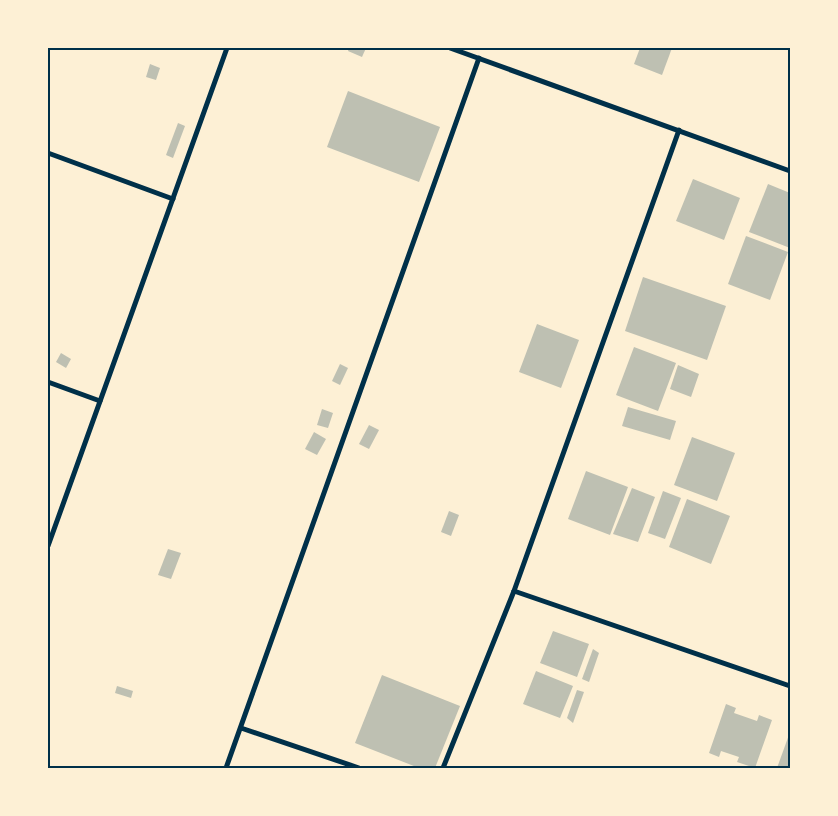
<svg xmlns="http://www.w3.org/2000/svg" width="838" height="816" font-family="Overpass,sans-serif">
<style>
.building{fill:#bec0b2}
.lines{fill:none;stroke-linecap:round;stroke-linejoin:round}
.minor{stroke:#003049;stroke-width:5}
.neatline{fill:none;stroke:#003049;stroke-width:2}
</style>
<rect width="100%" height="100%" fill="#fdf0d5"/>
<g class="building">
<polygon points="349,48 366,48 362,57 348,51"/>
<polygon points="640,48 672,48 662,75 634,64"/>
<polygon points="150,64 160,68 156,80 146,77"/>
<polygon points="348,91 440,127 419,182 327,147"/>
<polygon points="178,123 185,126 173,158 166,155"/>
<polygon points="693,179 740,198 724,240 676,221"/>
<polygon points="768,184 790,193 790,248 749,232"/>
<polygon points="746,236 788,252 770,300 728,284"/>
<polygon points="643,277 726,306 707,360 625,331"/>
<polygon points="537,324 579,340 561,388 519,372"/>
<polygon points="634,347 676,363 658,411 616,395"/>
<polygon points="61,353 71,359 66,368 56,362"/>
<polygon points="340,364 348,368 340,385 332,381"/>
<polygon points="678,365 699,374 691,397 670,389"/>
<polygon points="628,407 676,421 670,440 622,426"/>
<polygon points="322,409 333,413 328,428 317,425"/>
<polygon points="369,425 379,430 369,449 359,444"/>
<polygon points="314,432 326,439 317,455 305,449"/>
<polygon points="692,437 735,453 717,501 674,485"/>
<polygon points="586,471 628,487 610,535 568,519"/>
<polygon points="632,488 655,497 638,542 613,534"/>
<polygon points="663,491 681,498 665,539 648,533"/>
<polygon points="687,499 730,516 711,564 669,547"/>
<polygon points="449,511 459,515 451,536 441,532"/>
<polygon points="168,549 181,553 171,579 158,575"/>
<polygon points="553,631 589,644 577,677 540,663"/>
<polygon points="593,649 599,653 589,682 582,679"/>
<polygon points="536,671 573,686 560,718 523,704"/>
<polygon points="382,675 460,706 435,768 419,768 355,743"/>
<polygon points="117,686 133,691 131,698 115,693"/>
<polygon points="577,690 584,692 573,723 567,718"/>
<polygon points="726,704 736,708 734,713 757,721 759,715 772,720 755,768 737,762 739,757 721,751 719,757 709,753"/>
<polygon points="790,732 790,768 777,768"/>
</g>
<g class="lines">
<g class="minor">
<polyline points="450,48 790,171"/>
<polyline points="48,153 173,199"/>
<polyline points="48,382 100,401"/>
<polyline points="48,546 227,48"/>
<polyline points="514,591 790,686"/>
<polyline points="241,728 359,768"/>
<polyline points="226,768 479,58"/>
<polyline points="443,768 514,591 679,130"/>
</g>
</g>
<rect width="838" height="816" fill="none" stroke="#fdf0d5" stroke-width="98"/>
<rect x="49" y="49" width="740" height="718" class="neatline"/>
</svg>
